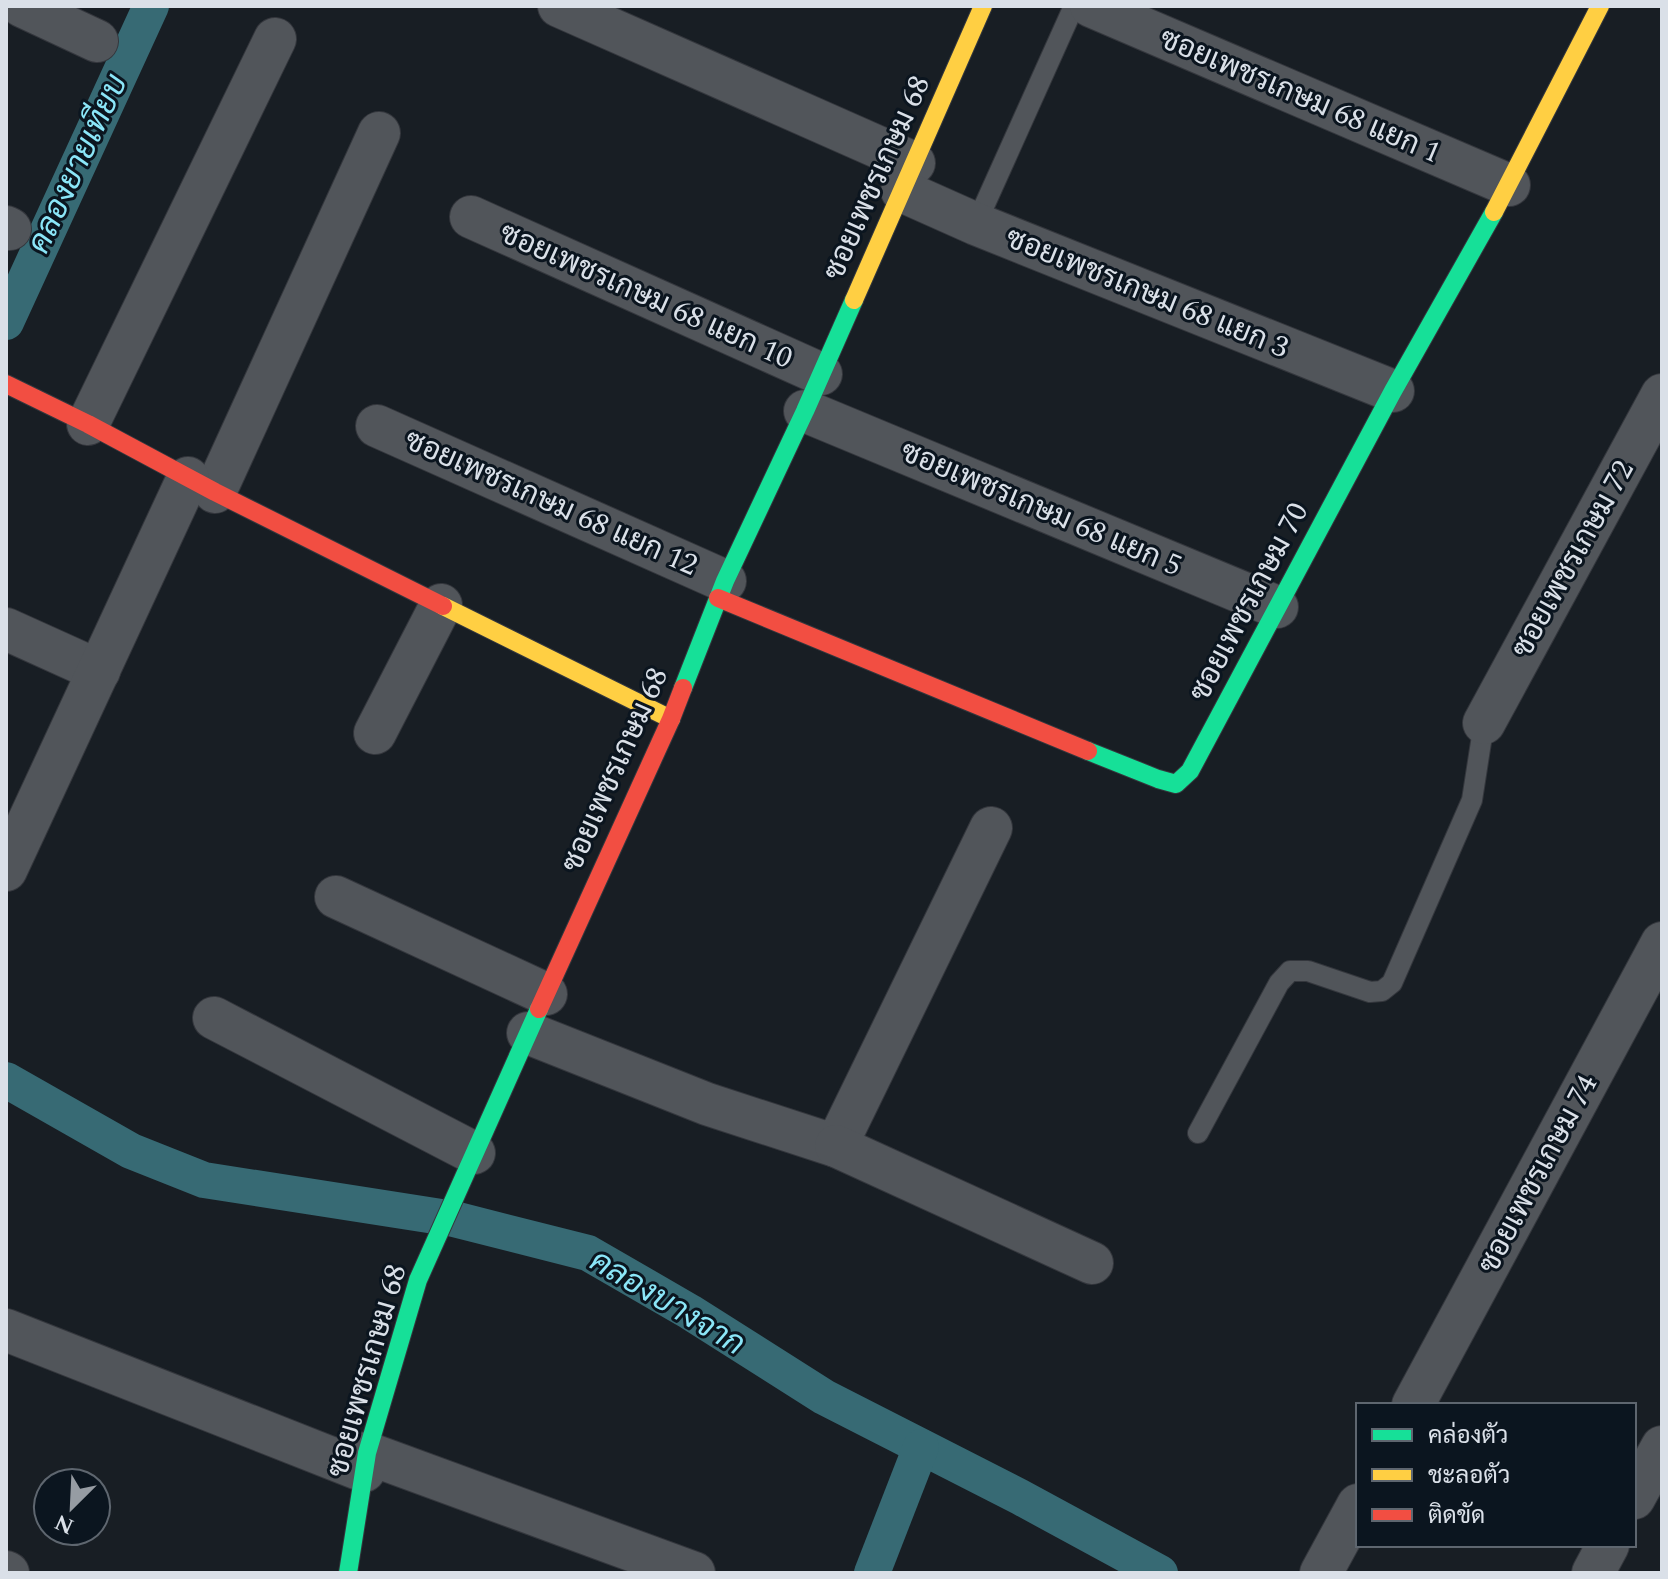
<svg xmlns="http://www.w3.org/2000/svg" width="1668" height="1579" font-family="Spectral,Sarabun,serif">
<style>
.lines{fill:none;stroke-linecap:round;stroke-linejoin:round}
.canal{stroke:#376a74;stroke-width:36}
.lane-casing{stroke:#34373d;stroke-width:22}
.street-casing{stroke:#34373d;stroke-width:44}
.fast-casing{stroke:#34373d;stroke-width:20}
.slow-casing{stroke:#34373d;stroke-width:20}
.jam-casing{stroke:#34373d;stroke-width:20}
.lane{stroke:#51555a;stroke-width:20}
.street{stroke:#51555a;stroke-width:42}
.fast{stroke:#16e098;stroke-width:18}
.slow{stroke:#ffcf43;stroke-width:18}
.jam{stroke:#f24e42;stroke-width:18}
.labels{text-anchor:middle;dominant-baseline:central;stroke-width:6;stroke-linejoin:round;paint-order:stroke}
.street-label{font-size:30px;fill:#dae0e8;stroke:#0b151f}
.water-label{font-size:32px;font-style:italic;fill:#8be6f8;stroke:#0b151f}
</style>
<rect width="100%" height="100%" fill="#181e24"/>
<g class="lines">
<g class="canal">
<polyline points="6,322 151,6"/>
<polyline points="6,1080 131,1151 204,1180 454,1219 588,1253 690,1312 824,1397 1020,1497 1160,1573"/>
<polyline points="872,1573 921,1447"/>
</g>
<defs>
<g id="lane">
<polyline points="976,224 1074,6"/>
<polyline points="1198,1133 1279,983 1290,971 1308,971 1370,992 1382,991 1392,983 1472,800 1484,723"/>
</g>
<g id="street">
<polyline points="22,6 97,41"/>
<polyline points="559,6 914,163"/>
<polyline points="1091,6 1509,185"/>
<polyline points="902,191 976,224 1393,391"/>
<polyline points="471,217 821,374"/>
<polyline points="6,227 10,229"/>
<polyline points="805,411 1277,607"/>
<polyline points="88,424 275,39"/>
<polyline points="377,426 725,581"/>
<polyline points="215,492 379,133"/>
<polyline points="6,629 99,671"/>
<polyline points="1484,723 1662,395"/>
<polyline points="375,733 441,605"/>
<polyline points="6,870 188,478"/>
<polyline points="336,897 546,994"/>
<polyline points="214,1018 474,1153"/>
<polyline points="528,1033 707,1104 836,1146 991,828"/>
<polyline points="836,1146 1092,1263"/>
<polyline points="6,1330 364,1471"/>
<polyline points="1413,1405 1662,943"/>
<polyline points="367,1453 694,1573"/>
<polyline points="1634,1498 1662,1447"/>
<polyline points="6,1572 8,1573"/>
<polyline points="1321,1573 1358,1505"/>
<polyline points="1593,1573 1608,1545"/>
</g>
<g id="fast">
<polyline points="683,688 725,581 805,411 854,300"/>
<polyline points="1088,751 1158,779 1176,784 1190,771 1393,391 1494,212"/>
<polyline points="348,1573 367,1453 418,1280 539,1009"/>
</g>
<g id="slow">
<polyline points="1494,212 1600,6"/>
<polyline points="854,300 983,6"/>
<polyline points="443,606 671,719"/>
</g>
<g id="jam">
<polyline points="6,384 88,424 215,492 443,606"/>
<polyline points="718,598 1088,751"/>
<polyline points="539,1009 671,719 683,688"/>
</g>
</defs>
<use href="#lane" class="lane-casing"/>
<use href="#street" class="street-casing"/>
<use href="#fast" class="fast-casing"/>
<use href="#slow" class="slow-casing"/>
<use href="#jam" class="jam-casing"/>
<use href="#lane" class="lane"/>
<use href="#street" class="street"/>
<use href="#fast" class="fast"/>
<use href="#slow" class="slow"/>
<use href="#jam" class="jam"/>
</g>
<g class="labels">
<g class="street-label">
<text transform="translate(1300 96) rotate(23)">ซอยเพชรเกษม 68 แยก 1</text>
<text transform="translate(877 178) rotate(-66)">ซอยเพชรเกษม 68</text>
<text transform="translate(1147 293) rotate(22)">ซอยเพชรเกษม 68 แยก 3</text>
<text transform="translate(646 296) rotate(24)">ซอยเพชรเกษม 68 แยก 10</text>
<text transform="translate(551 503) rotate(24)">ซอยเพชรเกษม 68 แยก 12</text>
<text transform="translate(1041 509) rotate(23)">ซอยเพชรเกษม 68 แยก 5</text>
<text transform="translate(1573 559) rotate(-61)">ซอยเพชรเกษม 72</text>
<text transform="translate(1249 602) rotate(-62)">ซอยเพชรเกษม 70</text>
<text transform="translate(615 770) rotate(-66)">ซอยเพชรเกษม 68</text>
<text transform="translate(1538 1174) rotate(-62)">ซอยเพชรเกษม 74</text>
<text transform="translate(367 1371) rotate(-74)">ซอยเพชรเกษม 68</text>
</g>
<g class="water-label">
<text transform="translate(78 164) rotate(-65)">คลองยายเทียบ</text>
<text transform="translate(667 1303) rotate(31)">คลองบางจาก</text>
</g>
</g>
<rect width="1668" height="1579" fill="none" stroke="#dae0e8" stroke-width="16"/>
<rect x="1356" y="1403" width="280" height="144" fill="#0b151f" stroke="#5e666f" stroke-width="2"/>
<rect x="1372" y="1429" width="40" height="12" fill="#16e098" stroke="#5e666f" stroke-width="2"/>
<text x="1428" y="1443" font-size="24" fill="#dae0e8">คล่องตัว</text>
<rect x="1372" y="1469" width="40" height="12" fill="#ffcf43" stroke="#5e666f" stroke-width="2"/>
<text x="1428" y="1483" font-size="24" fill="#dae0e8">ชะลอตัว</text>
<rect x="1372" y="1509" width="40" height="12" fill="#f24e42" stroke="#5e666f" stroke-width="2"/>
<text x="1428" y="1523" font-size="24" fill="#dae0e8">ติดขัด</text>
<g transform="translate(72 1507) rotate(204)"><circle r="38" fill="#0b151f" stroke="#5e666f" stroke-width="2"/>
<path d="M0-6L14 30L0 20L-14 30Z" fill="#969ca3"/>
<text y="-12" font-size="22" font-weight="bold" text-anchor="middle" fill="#dae0e8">N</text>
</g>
</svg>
